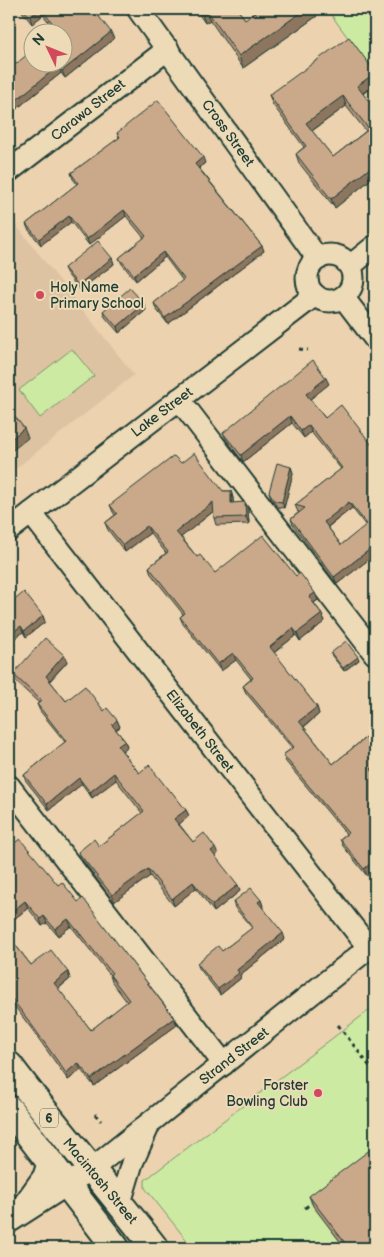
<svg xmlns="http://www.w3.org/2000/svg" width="384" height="1257" font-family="'Balsamiq Sans',sans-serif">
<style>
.built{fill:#dec3a2}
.green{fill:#cdeaa2;stroke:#76946b}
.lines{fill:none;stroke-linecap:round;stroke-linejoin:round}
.minor-casing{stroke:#1f3d34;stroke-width:25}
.major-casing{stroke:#1f3d34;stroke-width:30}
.path{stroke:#1f3d34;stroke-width:3;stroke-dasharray:4 4;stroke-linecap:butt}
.minor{stroke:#eddab7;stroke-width:21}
.major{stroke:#eddab7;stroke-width:26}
.wall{fill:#ae9178;stroke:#1f3d34;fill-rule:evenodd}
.shaded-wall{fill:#8d7661;stroke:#1f3d34}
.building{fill:#caa98b;stroke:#1f3d34;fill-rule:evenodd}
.poi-dot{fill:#d1495b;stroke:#eddab7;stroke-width:2}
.labels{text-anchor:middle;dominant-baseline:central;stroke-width:4;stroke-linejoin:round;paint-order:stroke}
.shield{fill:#eddab7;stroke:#5d6c5b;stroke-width:1}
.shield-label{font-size:12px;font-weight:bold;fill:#1f3d34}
.street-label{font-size:14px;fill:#1f3d34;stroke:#eddab7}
.poi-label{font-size:14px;fill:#1f3d34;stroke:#eddab7;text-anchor:start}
</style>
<rect width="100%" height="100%" fill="#ecd2af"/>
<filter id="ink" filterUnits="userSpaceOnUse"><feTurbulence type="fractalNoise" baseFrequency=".02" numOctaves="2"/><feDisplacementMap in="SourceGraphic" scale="10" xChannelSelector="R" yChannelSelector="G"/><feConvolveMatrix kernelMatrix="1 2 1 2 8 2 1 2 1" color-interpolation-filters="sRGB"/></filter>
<g filter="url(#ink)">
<polygon class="built" points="9,216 134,375 9,474"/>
<g class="green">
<polygon points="327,9 375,9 375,75"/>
<polygon points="72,349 94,376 40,418 19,390"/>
<polygon points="375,1006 375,1248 193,1248 145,1188 145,1180"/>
</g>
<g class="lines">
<defs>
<g id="minor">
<polyline points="138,9 318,259"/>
<polyline points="9,171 168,49"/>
<circle cx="330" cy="278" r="23"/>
<polyline points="350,266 375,246"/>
<polyline points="343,297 375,339"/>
<polyline points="179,399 375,654"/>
<polyline points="31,513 369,948"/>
<polyline points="9,530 315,295"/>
<polyline points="9,786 224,1064"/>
<polyline points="120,1203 132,1163 148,1127"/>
<polyline points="19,1211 44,1176 48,1163"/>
<polyline points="9,1222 93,1168 375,943"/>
</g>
<g id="major">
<path d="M9,1065c47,63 98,121 146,183"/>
<polyline points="9,1109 116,1248"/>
</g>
</defs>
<use href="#minor" class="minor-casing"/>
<use href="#major" class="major-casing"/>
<g class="path">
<polyline points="299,349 308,350"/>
<polyline points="338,1025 375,1073"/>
<polyline points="95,1114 101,1121"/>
<polyline points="305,1208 314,1201"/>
</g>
<use href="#minor" class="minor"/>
<use href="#major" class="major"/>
</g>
<g class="wall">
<polygon points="20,9 93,9 114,39 65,78 61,73 9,115 9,68 10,69 32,62 62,62 64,41 62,39 62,32 57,32 43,15 32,24"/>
<polygon points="195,9 237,9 245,19 317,16 243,68 210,20 205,23"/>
<path d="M375,72v12l-12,10 12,15v67l-40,32 -36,-45 -3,-9 8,-7 -31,-42 -4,-10zM346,106l20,25 -33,26 -21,-26z"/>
<polygon points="117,133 205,163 199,168 262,246 264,251 168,324 156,309 154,303 183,281 165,257 136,281 122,264 119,258 144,238 126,216 89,245 71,222 41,245 28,229 26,224 77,184 73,179 71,173 119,138"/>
<polygon points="112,258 114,264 80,290 67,274 64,268"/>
<polygon points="144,304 146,310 119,333 105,317 103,311"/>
<path d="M329,384l-19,15 15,19 50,31 -1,110 -2,-2 -35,27 -44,-59 -2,-6 8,-7h-1l-3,-7 46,-36 -30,-37 -7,6 -12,-15 -49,39 -17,-23 -3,-6zM352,508l14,18 -25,19 -13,-18z"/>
<polygon points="181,463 223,491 231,491 233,498 233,503 248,509 249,524 216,525 214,518 214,511 181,537 197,557 215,573 296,576 318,600 314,603 322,614 325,621 300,641 296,635 274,653 317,707 319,714 304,727 333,764 375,730 375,869 367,876 343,846 340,839 346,834 286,762 283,755 292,748 246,693 243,686 251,679 236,660 221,671 183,624 180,617 183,614 151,574 149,567 166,553 150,533 125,552 108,530 105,523 115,515 113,512 110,505"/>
<polygon points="291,467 293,473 284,508 277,507 271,498 269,492"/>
<polygon points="9,605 43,616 45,622 26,637 23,632"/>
<polygon points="331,653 358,657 359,660 344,671 332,656"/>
<polygon points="64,655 67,662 50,681 66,701 104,711 117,720 120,727 116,730 125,741 127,747 122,751 139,773 170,792 186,810 189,816 179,824 193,842 218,854 215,857 240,891 214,912 196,888 174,906 150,876 114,902 81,858 78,852 99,846 142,813 116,780 92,798 82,784 49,810 26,781 24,775 65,742 40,711 37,704 39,703 15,681 13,674"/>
<polygon points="9,847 58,885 177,1025 94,1086 81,1070 68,1080 31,1028 9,999 9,937 31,965 68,972 70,979 58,989 91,1030 127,1002 112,982 110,975 71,926 58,936 47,923 42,926 28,908 9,923"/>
<polygon points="261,900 263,906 262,906 285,939 240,975 241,978 220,995 199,968 197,963 222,951 252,928 235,908 233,902"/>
<polygon points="309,1196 375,1248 345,1248 313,1206"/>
</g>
<g class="shaded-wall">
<polygon points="40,9 41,9 43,15 32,24 30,17"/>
<polygon points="205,9 210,20 205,23 201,11"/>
<polygon points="306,9 314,9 317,16 243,68 239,56"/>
<polygon points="111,32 114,39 65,78 62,71"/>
<polygon points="58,66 61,73 9,115 9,106"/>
<polygon points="375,73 375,84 360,95 357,86"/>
<polygon points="343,96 346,106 310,132 306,123"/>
<polygon points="203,157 205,163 197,169 195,164"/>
<polygon points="375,164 375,176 335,208 331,199"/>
<polygon points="124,210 126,216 89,245 87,239"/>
<polygon points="69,216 71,222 41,245 39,239"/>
<polygon points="262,246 264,251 168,324 165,318"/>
<polygon points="163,252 165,257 136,281 134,275"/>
<polygon points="112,258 114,264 80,290 78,285"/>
<polygon points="144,304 146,310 119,333 117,327"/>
<polygon points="326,378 329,384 308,401 306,394"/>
<polygon points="290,416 292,423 243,462 241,455"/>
<polygon points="309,425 311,432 304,438 301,431"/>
<polygon points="24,428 28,438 9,453 9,441"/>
<polygon points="291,467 293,473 284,508 282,502"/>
<polygon points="231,491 233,498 234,510 231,503"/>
<polygon points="213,502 216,509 179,539 176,532"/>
<polygon points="245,502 248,509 249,524 246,517"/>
<polygon points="349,502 352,508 326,528 324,522"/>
<polygon points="147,526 150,533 125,552 123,545"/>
<polygon points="369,550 372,557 337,584 334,577"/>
<polygon points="375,550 375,558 374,559 371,553"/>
<polygon points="315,593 318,600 312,604 309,597"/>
<polygon points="322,614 325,621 300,641 297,633"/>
<polygon points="43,616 45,622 26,637 24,631"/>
<polygon points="21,626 23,632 9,643 9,635"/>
<polygon points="293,628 296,635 272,654 270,647"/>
<polygon points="233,653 236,660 221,671 218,664"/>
<polygon points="64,655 67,662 48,682 46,676"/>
<polygon points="358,657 359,660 344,671 343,668"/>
<polygon points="317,707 319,714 302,728 299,721"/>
<polygon points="117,720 120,727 114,731 112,725"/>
<polygon points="125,741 127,747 120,753 118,746"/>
<polygon points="375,765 375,774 373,776 371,769"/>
<polygon points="114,773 116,780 92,798 90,792"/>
<polygon points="79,778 82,784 49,810 47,804"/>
<polygon points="186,810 189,816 177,826 174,819"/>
<polygon points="375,838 375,847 372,841"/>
<polygon points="215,848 218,854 213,858 211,851"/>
<polygon points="375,860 375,869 367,876 364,869"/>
<polygon points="148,869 150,876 114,902 112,895"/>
<polygon points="193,882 196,888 174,906 172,899"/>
<polygon points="238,885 240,891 214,912 212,905"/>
<polygon points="261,900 263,906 260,907 258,902"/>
<polygon points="25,901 28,908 9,923 9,914"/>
<polygon points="44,916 47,923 42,926 40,919"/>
<polygon points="68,919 71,926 58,936 55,929"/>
<polygon points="283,933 285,939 240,975 241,978 220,995 218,989 237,970"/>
<polygon points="68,972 70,979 56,990 54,983"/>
<polygon points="174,1018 177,1025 94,1086 91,1079"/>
<polygon points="78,1063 81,1070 68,1080 66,1073"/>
</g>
<g class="building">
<polygon points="23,9 40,9 30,17"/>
<polygon points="41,9 93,9 111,32 62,71 58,66 9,106 9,68 10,69 29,53 32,57 32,62 62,62 62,42 66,40 62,35 62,32 60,32"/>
<polygon points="206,9 237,9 245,19 260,9 306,9 239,56"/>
<path d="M349,37l26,35v1l-18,13 18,23v55l-44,35 -35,-45 10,-8 -37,-51zM343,96l26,33 -36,28 -27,-34z"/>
<polygon points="158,100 203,157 195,164 262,246 165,318 154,303 184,279 163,252 134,275 119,258 146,236 124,210 87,239 69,216 39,239 26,224 78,183 71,173 120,137 117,133"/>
<polygon points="98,241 112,258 78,285 64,268"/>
<polygon points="130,288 144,304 117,327 103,311"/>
<path d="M313,360l13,18 -20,16 19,24 16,-13 34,44v101l-4,3 -2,-3 -35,27 -43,-58 14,-11 -10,-3 47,-37 -33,-43 -8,6 -11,-15 -49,39 -18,-22zM349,502l18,22 -26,21 -17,-23z"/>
<polygon points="9,409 24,428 9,441"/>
<polygon points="194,453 223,491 231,491 231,503 245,502 246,517 214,518 213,502 176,532 197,557 200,555 215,573 263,535 296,576 300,573 315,593 309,597 322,614 297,633 293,628 270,647 317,707 299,721 333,764 375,730 375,765 371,769 375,775 375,838 372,841 375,845 375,860 364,869 340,839 348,833 283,755 294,747 243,686 253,678 233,653 218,664 180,617 185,613 149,567 168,552 147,526 123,545 105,523 117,514 110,505 174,456 181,463"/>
<polygon points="277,463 291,467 282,502 275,501 269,492"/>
<polygon points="24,592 43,616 24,631 21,626 9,635 9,605"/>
<polygon points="45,638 64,655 46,676 66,701 85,686 104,711 107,708 117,720 112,725 125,741 118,746 139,773 149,765 170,792 171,791 186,810 174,819 193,842 204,833 215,848 211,851 238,885 212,905 193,882 172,899 148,869 112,895 78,852 94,839 99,846 144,811 114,773 90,792 79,778 47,804 24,775 66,741 37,704 42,701 13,674"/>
<polygon points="346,641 358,657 343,668 331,653"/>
<polygon points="20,839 58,885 62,882 78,902 83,898 174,1018 91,1079 78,1063 66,1073 29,1021 9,995 9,937 31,965 51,950 68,972 54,983 91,1030 129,1000 110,975 112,973 68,919 55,929 44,916 40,919 25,901 9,914 9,847"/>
<polygon points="251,888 261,900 258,902 283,933 237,970 239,973 218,989 197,963 218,946 222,951 253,927 233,902"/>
<polygon points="375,1146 375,1248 349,1248 309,1196"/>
</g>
</g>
<g class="poi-dot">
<circle cx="40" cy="295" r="5"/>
<circle cx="318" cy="1093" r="5"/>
</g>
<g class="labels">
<rect class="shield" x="40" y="1108.5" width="18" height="19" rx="4"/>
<g class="shield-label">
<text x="49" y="1118">6</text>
</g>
<g class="street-label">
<text transform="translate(88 110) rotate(-38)">Carawa Street</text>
<text transform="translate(228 133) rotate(54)">Cross Street</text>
<text transform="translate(162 412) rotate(-37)">Lake Street</text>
<text transform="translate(200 731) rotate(52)">Elizabeth Street</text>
<text transform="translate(234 1056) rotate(-38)">Strand Street</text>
<text transform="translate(100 1181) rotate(50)">Macintosh Street</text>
</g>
<g class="poi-label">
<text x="50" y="287">Holy Name<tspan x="50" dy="16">Primary School</tspan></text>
<text x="308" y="1085" text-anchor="end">Forster<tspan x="308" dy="16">Bowling Club</tspan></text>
</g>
</g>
<rect width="384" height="1257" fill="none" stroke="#eddab7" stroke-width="30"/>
<rect x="15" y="15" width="354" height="1227" fill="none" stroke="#1f3d34" stroke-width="2" filter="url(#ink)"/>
<g transform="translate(48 48) rotate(313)"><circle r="24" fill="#eddab7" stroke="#9b9b83"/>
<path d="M0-4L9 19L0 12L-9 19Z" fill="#d1495b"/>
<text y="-8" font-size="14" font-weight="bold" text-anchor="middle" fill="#1f3d34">N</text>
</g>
</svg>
